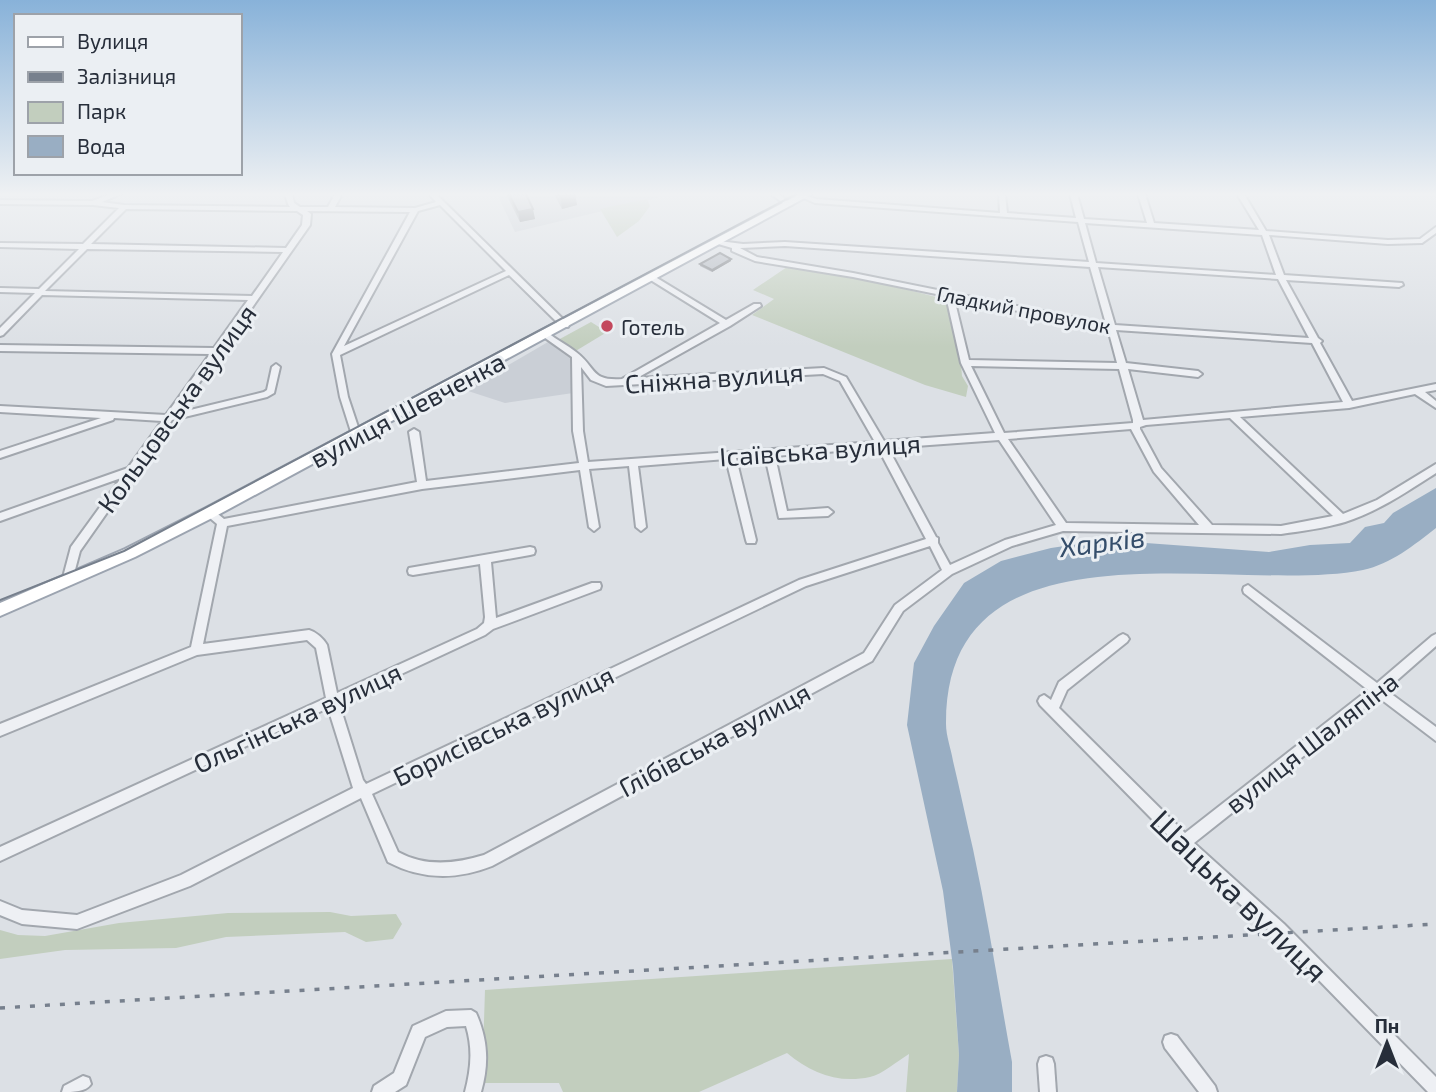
<svg xmlns="http://www.w3.org/2000/svg" width="1436" height="1092" font-family="'Exo 2',sans-serif">
<style>
.built{fill:#cacfd6}
.green{fill:#c2cebe}
.water{fill:#99aec3}
.lines{fill:none;stroke-linecap:round;stroke-linejoin:round}
.minor-casing{stroke:#a2a7ae;stroke-width:4}
.major-casing{stroke:#9ca4b0;stroke-width:4}
.minor{fill:#eef0f4;fill-rule:evenodd}
.major{fill:#fff;fill-rule:evenodd}
.tram{stroke:#77808d;stroke-width:2}
.rail{stroke:#77808d;stroke-width:3.5;stroke-dasharray:5 10;stroke-linecap:butt}
.wall{fill:#9b9fa6}
.shaded-wall{fill:#7e8287}
.building{fill:#b4b9c1;stroke:#7e8287;stroke-width:2}
.poi-dot{fill:#c3485d;stroke:#ebeff3;stroke-width:2.5}
.labels{text-anchor:middle;dominant-baseline:central;stroke-width:6;stroke-linejoin:round;paint-order:stroke}
.far-street-label{font-size:21px;fill:#272e3a;stroke:#ebeff3}
.far-poi-label{font-size:21px;fill:#272e3a;stroke:#ebeff3;text-anchor:start}
.street-label{font-size:26px;fill:#272e3a;stroke:#ebeff3}
.water-label{font-size:28px;font-style:italic;fill:#354e6b;stroke:#ebeff3}
.near-street-label{font-size:32px;fill:#272e3a;stroke:#ebeff3}
</style>
<rect width="100%" height="100%" fill="#dce0e5"/>
<g class="built">
<polygon points="497,194 659,194 657,198 515,232"/>
<polygon points="548,342 571,359 573,393 505,403 465,390"/>
</g>
<g class="green">
<polygon points="647,199 650,206 639,221 617,237 600,209"/>
<polygon points="787,267 845,274 948,300 959,343 962,376 968,386 966,397 925,385 752,315 774,299 753,290"/>
<polygon points="591,322 607,332 574,352 558,340"/>
<polygon points="330,912 351,916 396,914 402,924 393,939 366,942 345,932 226,937 176,948 65,950 0,959 0,930 18,935 45,936 119,923 228,913"/>
<path d="M952,959l7,96 -2,37h-51l3,-38c-12,7 -26,20 -39,23 -32,7 -59,-4 -83,-24l-88,39h-136l-4,-9h-77l3,-93z"/>
</g>
<path class="water" d="M1436,488v40c-22,17 -45,36 -73,42 -130,26 -418,-61 -417,154 0,12 5,25 7,37 7,29 13,58 20,88 15,70 26,142 39,213v30h-55l2,-37 -6,-88 -10,-76 -36,-166 7,-62 20,-37 30,-43 37,-22 50,-13 54,-8 164,12 41,-7 40,-2 15,-16 19,-4 9,-10z"/>
<g class="lines">
<defs>
<g id="minor">
<path d="M111,194h10l-19,8 22,3 166,2 -2,-3 -3,-10h7l2,9 6,4h28l7,-13h7l-7,13 80,1 21,-6 -7,-8h7l133,131 -1,2h-6l-53,-52 -169,80 8,42 13,39 -2,2h-6l-13,-41 -8,-43 78,-142 -103,-1 4,3 -1,11 -132,188 86,-21 3,-2 5,-23 4,-3 4,3 -6,26 -7,4 -95,23 -92,131 -8,30 -1,3h-8l-1,-3 9,-34 50,-69 -121,43v-8l128,-45 34,-47 -48,-3 -1,2 -113,38v-7l101,-33 -101,-6v-6l166,9 44,-61 -210,-3v-6l214,3 34,-48 -206,-5 -39,40 -3,1v-8l35,-35 -35,-1v-4l39,1 40,-40 -79,-2v-4l83,1 36,-36 -26,-3 -93,-1v-4l92,1zM440,205l66,66 -162,75 74,-135zM126,209l171,2 6,4 -1,10 -16,23 -195,-4zM87,249l196,3 -31,44 -207,-5z"/>
<polygon points="771,194 779,194 792,205 787,206"/>
<path d="M999,194h6l2,19 69,5 -6,-24h7l7,25 63,4 -9,-29h7l9,29 105,7 -22,-36h7l22,37 122,9 32,-1 16,-12v6l-14,10 -34,1 -119,-9 15,40 118,8 1,2 -4,2 -113,-7 32,58 4,3 -2,2 32,58 84,-17v6l-11,2 11,9v7l-21,-14 -66,14 -109,9 103,97 34,-14 59,-36v9c-28,18 -59,39 -91,49 -20,6 -43,9 -64,12l-218,-3 -51,15 -60,28 -49,37 -31,50 -380,205c-35,14 -70,14 -104,-4l-27,-64 -171,88 -113,43 -55,-5 -22,-9v-14l22,9 55,5 104,-40 172,-87 -25,-80 -328,153v-14l326,-149 -10,-50 -9,-8 -110,15 -197,81v-12l191,-77 26,-123 -13,-11 1,-3h8l11,9 193,-37 -8,-50 5,-3 5,3 7,49 153,-18 -6,-32 -1,-74 -31,-22 1,-2h6c9,7 19,12 28,19 21,16 14,29 46,27l98,-56 -71,-44 -1,-2 4,-2 74,45 28,-16h6l1,2 -31,20 -93,52 187,-10 22,9 38,64 111,-8 -34,-70 -15,-67 -93,-19 -98,-16 -23,-10v-3l-17,-5 4,-2 24,3 42,-2 304,20 -11,-40 -263,-19 -14,-6 3,-2 12,4 184,14zM1085,223l177,12 14,40 -180,-12zM785,246l305,21 16,57 -253,-51 -96,-16 -17,-9zM1098,267l180,12 31,59 -194,-13zM954,298l154,31 9,34 -148,-3zM1116,330l196,13 31,59 -200,18 -15,-51 70,8 4,-3 -4,-3 -72,-8zM971,366l148,3 14,51v3l-129,10zM581,367l10,13 15,6 217,-12 17,7 35,61 -287,20 -5,-31zM1230,418l1,1 102,97 -52,10 -69,-1 -51,-57 -21,-39v-2l6,-2zM1131,429l23,43 45,53 -133,-2 -58,-84zM999,440l57,85 -51,15 -55,25 -12,-22v-5l-2,-1 -48,-89zM878,448l48,91 -127,41 -433,204 -3,-4 -24,-77 146,-68 8,-6 107,-40 1,-3 -1,-3h-8l-96,35 -5,-56 39,-7 4,-1 1,-3 -1,-3 -4,-1 -121,21 -1,3 1,3 4,1 67,-11 5,53 -1,6 -7,6 -140,64 -10,-48c-3,-6 -11,-13 -18,-15l-106,14 24,-118 195,-37 158,-19 9,57 5,4 5,-4 -10,-58 40,-3 7,61 5,4 5,-4 -8,-61 88,-7 20,81 1,3h8l1,-3 -20,-82 29,-2 14,62 49,-2 5,-4 -5,-4 -41,3 -12,-55zM930,546l12,24 -47,35 -31,48 -380,202c-29,9 -59,12 -86,-3l-26,-58 434,-208z"/>
<polygon points="1248,585 1377,683 1432,636 1436,634 1436,646 1386,690 1436,727 1436,741 1378,697 1194,843 1284,924 1436,1077 1436,1092 1428,1092 1274,934 1203,871 1040,705 1038,701 1040,697 1044,695 1051,700 1059,682 1119,636 1123,634 1127,636 1129,639 1127,642 1067,690 1059,708 1185,833 1368,690 1244,593 1243,590 1244,587"/>
<path d="M471,1010l5,3c12,27 13,51 5,79h-16c6,-23 8,-43 1,-66l-19,1 -22,10 -19,48 -11,7h-23l2,-6 20,-13 19,-47 33,-15z"/>
<polygon points="1171,1034 1177,1036 1215,1086 1217,1092 1199,1092 1165,1048 1163,1042 1165,1036"/>
<polygon points="1046,1056 1052,1058 1054,1064 1056,1092 1040,1092 1038,1064 1040,1058"/>
<path d="M83,1076l6,2 2,6c-5,8 -18,8 -29,8l2,-6z"/>
</g>
<polygon id="major" points="800,194 812,194 214,517 135,557 0,616 0,603 125,549 204,509"/>
</defs>
<use href="#minor" class="minor-casing"/>
<use href="#major" class="major-casing"/>
<use href="#minor" class="minor"/>
<use href="#major" class="major"/>
<polyline class="tram" points="0,600 124,551 796,194"/>
<polyline class="rail" points="0,1008 1436,924"/>
</g>
<g class="wall">
<polygon points="506,194 526,194 535,219 520,222"/>
<polygon points="554,194 575,194 577,205 562,209"/>
<polygon points="731,261 712,272 700,266 700,264"/>
</g>
<g class="shaded-wall">
<polygon points="565,194 575,194 577,205 562,209 560,195"/>
<polygon points="533,209 535,219 520,222 518,212"/>
<polygon points="731,259 731,261 712,272 712,270"/>
</g>
<g class="building">
<polygon points="509,194 526,194 533,209 518,212"/>
<polygon points="720,253 731,259 712,270 700,264"/>
</g>
<linearGradient id="sky" x2="0" y2="1"><stop stop-color="#88b2d9"/><stop offset="0.56" stop-color="#eff1f3"/><stop offset="1" stop-color="#eff1f3" stop-opacity="0"/></linearGradient>
<rect width="1436" height="347" fill="url(#sky)"/>
<circle class="poi-dot" cx="607" cy="326" r="7"/>
<g class="labels">
<g class="far-street-label">
<text transform="translate(1024 309) rotate(11)">Гладкий провулок</text>
</g>
<g class="far-poi-label">
<text x="621" y="326">Готель</text>
</g>
<g class="street-label">
<text transform="translate(714 377) rotate(-4)">Сніжна вулиця</text>
<text transform="translate(176 408) rotate(-54)">Кольцовська вулиця</text>
<text transform="translate(407 409) rotate(-28)">вулиця Шевченка</text>
<text transform="translate(820 449) rotate(-4)">Ісаївська вулиця</text>
<text transform="translate(297 717) rotate(-25)">Ольгінська вулиця</text>
<text transform="translate(503 725) rotate(-26)">Борисівська вулиця</text>
<text transform="translate(714 739) rotate(-28)">Глібівська вулиця</text>
<text transform="translate(1311 742) rotate(-38)">вулиця Шаляпіна</text>
</g>
<g class="water-label">
<text transform="translate(1102 541) rotate(-7)">Харків</text>
</g>
<g class="near-street-label">
<text transform="translate(1240 895) rotate(44)">Шацька вулиця</text>
</g>
</g>
<rect x="14" y="14" width="228" height="161" fill="#ebeff3" stroke="#9da2a9" stroke-width="2"/>
<rect x="28" y="37" width="35" height="10" fill="#ffffff" stroke="#9da2a9" stroke-width="2"/>
<text x="77" y="49" font-size="21" fill="#272e3a">Вулиця</text>
<rect x="28" y="72" width="35" height="10" fill="#77808d" stroke="#9da2a9" stroke-width="2"/>
<text x="77" y="84" font-size="21" fill="#272e3a">Залізниця</text>
<rect x="28" y="102" width="35" height="21" fill="#c2cebe" stroke="#9da2a9" stroke-width="2"/>
<text x="77" y="119" font-size="21" fill="#272e3a">Парк</text>
<rect x="28" y="136" width="35" height="21" fill="#99aec3" stroke="#9da2a9" stroke-width="2"/>
<text x="77" y="154" font-size="21" fill="#272e3a">Вода</text>
<g transform="translate(1387 1043)" stroke="#ebeff3" stroke-width="5" paint-order="stroke">
<path d="M0-5L12 26L0 18L-12 26Z" fill="#272e3a"/>
<text y="-10" font-size="19" font-weight="bold" text-anchor="middle" fill="#272e3a">Пн</text>
</g>
</svg>
